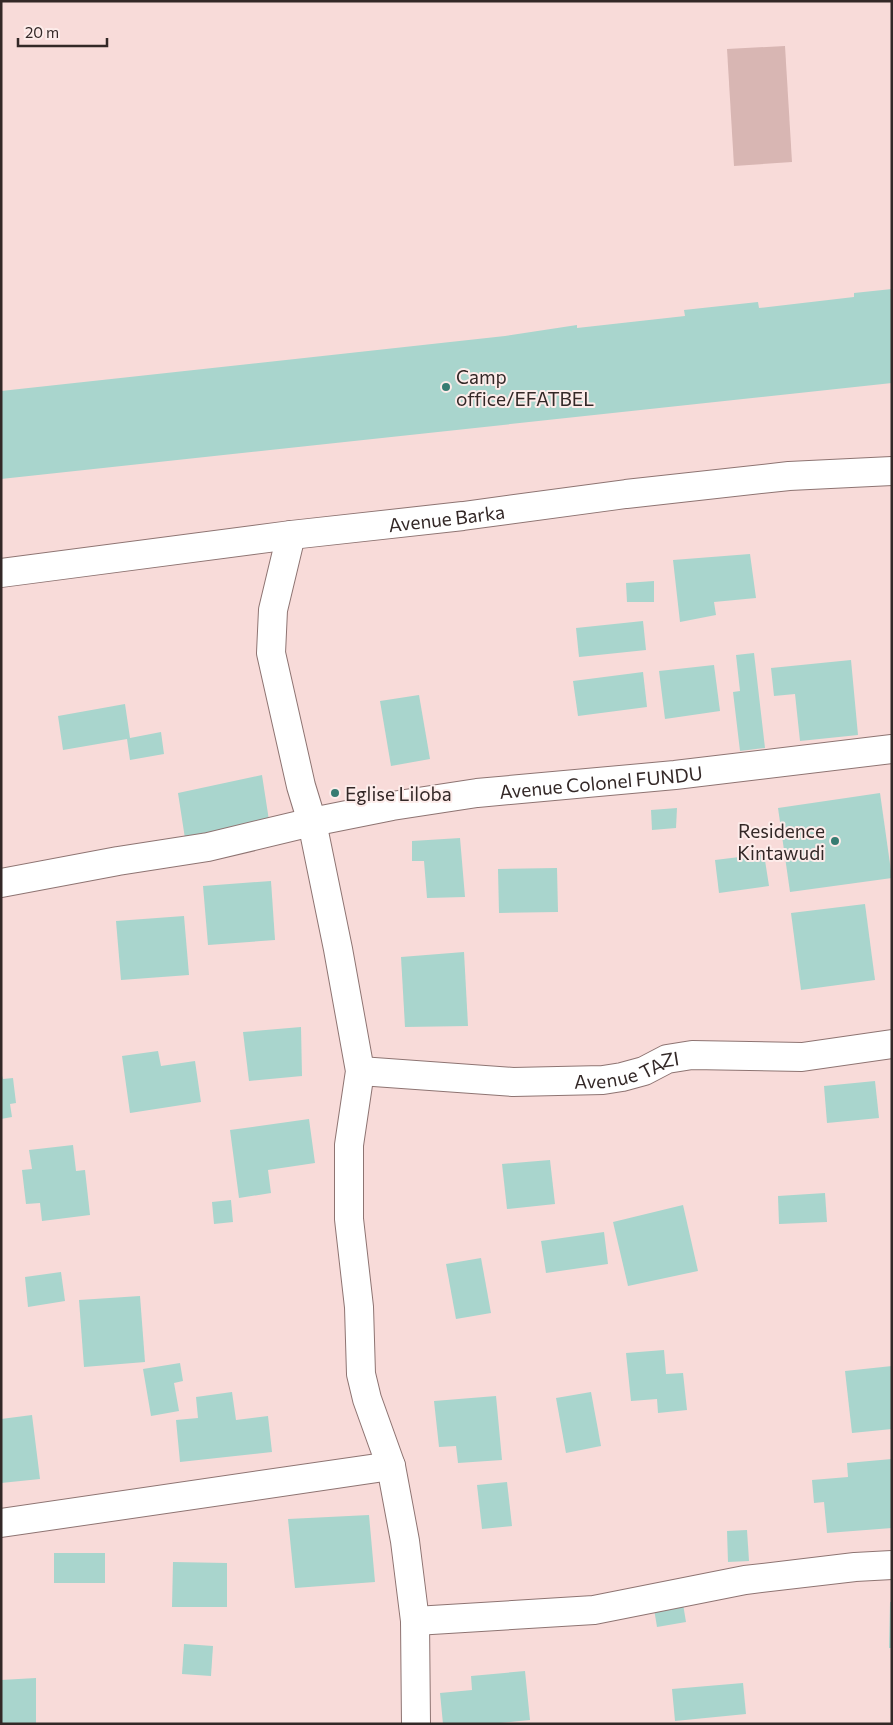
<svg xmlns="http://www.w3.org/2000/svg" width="893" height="1725" font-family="Commissioner,sans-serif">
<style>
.green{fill:#d8b6b3}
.building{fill:#a9d5cd}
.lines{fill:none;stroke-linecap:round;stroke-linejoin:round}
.street-casing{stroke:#8e7472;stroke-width:30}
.street{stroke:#fff;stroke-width:28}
.poi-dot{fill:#377c72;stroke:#fdecea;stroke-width:2}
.labels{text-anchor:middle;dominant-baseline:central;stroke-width:4;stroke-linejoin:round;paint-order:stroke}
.poi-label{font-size:19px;fill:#332827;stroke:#fdecea;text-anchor:start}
.street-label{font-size:19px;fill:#332827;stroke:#fdecea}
</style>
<rect width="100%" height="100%" fill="#f8dbd9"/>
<polygon class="green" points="785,46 792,162 734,166 727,49"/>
<g class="building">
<polygon points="892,289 892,383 1,479 1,391 505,336 577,325 577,328 685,316 684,310 758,302 759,308 854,297 854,293"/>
<polygon points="750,554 756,598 714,602 716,615 680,622 673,560"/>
<polygon points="654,581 654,602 627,602 626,583"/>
<polygon points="643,621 646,650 579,657 576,628"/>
<polygon points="754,653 765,748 740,751 733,692 740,691 736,655"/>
<polygon points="851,660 858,735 800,741 795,694 774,696 771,668"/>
<polygon points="714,665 720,711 665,719 659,671"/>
<polygon points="643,672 647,707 578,716 573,681"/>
<polygon points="419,695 430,759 391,766 380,701"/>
<polygon points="125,704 130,738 161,732 164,754 130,760 127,739 63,750 58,716"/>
<polygon points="262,775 270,827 186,845 178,793"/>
<polygon points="880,793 892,878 790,892 778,808"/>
<polygon points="677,808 676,828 652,830 651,810"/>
<polygon points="460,838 465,897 427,898 424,861 412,861 412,841"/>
<polygon points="764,854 769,886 719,893 715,860"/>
<polygon points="557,868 558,912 499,913 498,869"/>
<polygon points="271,881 275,940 208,945 203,886"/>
<polygon points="865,904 875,980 801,990 791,913"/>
<polygon points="184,916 189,975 121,980 116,921"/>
<polygon points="464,952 468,1026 405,1027 401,957"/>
<polygon points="301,1027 302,1076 249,1081 243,1032"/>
<polygon points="158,1051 161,1066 195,1061 201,1102 130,1113 122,1056"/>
<polygon points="1,1072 3,1079 13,1078 16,1103 10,1104 12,1117 1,1119"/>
<polygon points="875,1081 879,1118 827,1123 824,1086"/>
<polygon points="309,1119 315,1163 268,1170 271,1193 239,1198 230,1130"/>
<polygon points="73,1145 76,1171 85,1170 90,1215 42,1221 40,1203 26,1204 22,1170 32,1169 29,1150"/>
<polygon points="550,1160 555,1204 507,1209 502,1164"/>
<polygon points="825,1193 827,1222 779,1224 778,1196"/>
<polygon points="231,1200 233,1222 214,1224 212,1202"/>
<polygon points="683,1205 698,1271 628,1286 613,1222"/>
<polygon points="604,1232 608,1264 546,1273 541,1241"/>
<polygon points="481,1258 491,1313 456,1319 446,1264"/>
<polygon points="61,1272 65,1301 28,1307 25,1277"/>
<polygon points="140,1296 145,1362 84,1367 79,1300"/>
<polygon points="664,1350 666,1374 683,1373 687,1410 658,1413 657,1399 631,1401 626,1353"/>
<polygon points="180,1363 183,1381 174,1383 179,1411 151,1416 143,1369"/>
<polygon points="892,1366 892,1429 852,1433 845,1371"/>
<polygon points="232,1392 236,1420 268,1416 272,1452 180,1462 176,1420 198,1418 196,1397"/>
<polygon points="591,1392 601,1446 566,1453 556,1398"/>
<polygon points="496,1396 502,1460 458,1463 456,1446 439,1447 434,1401"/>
<polygon points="32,1415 40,1479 1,1483 1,1419"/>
<polygon points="892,1459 892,1528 827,1533 824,1502 814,1503 812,1480 848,1477 847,1463"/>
<polygon points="507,1482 512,1526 482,1529 477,1485"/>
<polygon points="369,1515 375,1582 295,1588 288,1519"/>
<polygon points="747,1530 749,1561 728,1562 727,1531"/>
<rect x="54" y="1553" width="51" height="30"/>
<polygon points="173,1562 227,1563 227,1607 172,1607"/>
<polygon points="890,1602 892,1602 892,1648 889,1648"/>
<polygon points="683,1604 686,1622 657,1627 654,1609"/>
<polygon points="184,1644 213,1646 211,1676 182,1674"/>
<polygon points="525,1671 530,1720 491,1724 443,1724 440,1693 472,1690 471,1676"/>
<polygon points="36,1678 36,1724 1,1724 1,1680"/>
<polygon points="743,1683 746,1714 675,1721 672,1689"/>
</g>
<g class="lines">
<defs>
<g id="street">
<polyline points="291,535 273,610 271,653 301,786 312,822 338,949 360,1071 349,1145 349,1219 359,1307 361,1374 367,1399 391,1466 405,1541 415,1621 416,1724"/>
<path id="s1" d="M1,573l290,-38 172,-19 163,-22 163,-18 103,-5"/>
<path id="s2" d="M1,883l117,-22 90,-14 104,-25 80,-16 85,-13 198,-18 217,-26"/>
<path id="s3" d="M360,1071l153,11 90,-2 19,-3 22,-6 23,-12 25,-4 110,2 90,-13"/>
<polyline points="1,1523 391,1466"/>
<polyline points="415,1621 594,1610 745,1580 855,1567 892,1565"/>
</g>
</defs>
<use href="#street" class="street-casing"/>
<use href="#street" class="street"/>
</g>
<g class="poi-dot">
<circle cx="446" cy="387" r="5"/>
<circle cx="335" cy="793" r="5"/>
<circle cx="835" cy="841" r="5"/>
</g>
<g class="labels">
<g class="poi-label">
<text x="456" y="376">Camp<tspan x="456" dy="22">office/EFATBEL</tspan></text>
<text x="345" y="793">Eglise Liloba</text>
<text x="825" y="830" text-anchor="end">Residence<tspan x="825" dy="22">Kintawudi</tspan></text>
</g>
<g class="street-label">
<text stroke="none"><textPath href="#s1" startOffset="449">Avenue Barka</textPath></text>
<text stroke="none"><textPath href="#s2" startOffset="609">Avenue Colonel FUNDU</textPath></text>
<text stroke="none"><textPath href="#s3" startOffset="269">Avenue TAZI</textPath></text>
</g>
</g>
<rect width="893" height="1725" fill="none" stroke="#332827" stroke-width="5"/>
<path d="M18 38v8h89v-8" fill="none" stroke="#332827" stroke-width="2.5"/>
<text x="25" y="38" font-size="15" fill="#332827" stroke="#fdecea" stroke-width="4" paint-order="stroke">20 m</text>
</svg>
